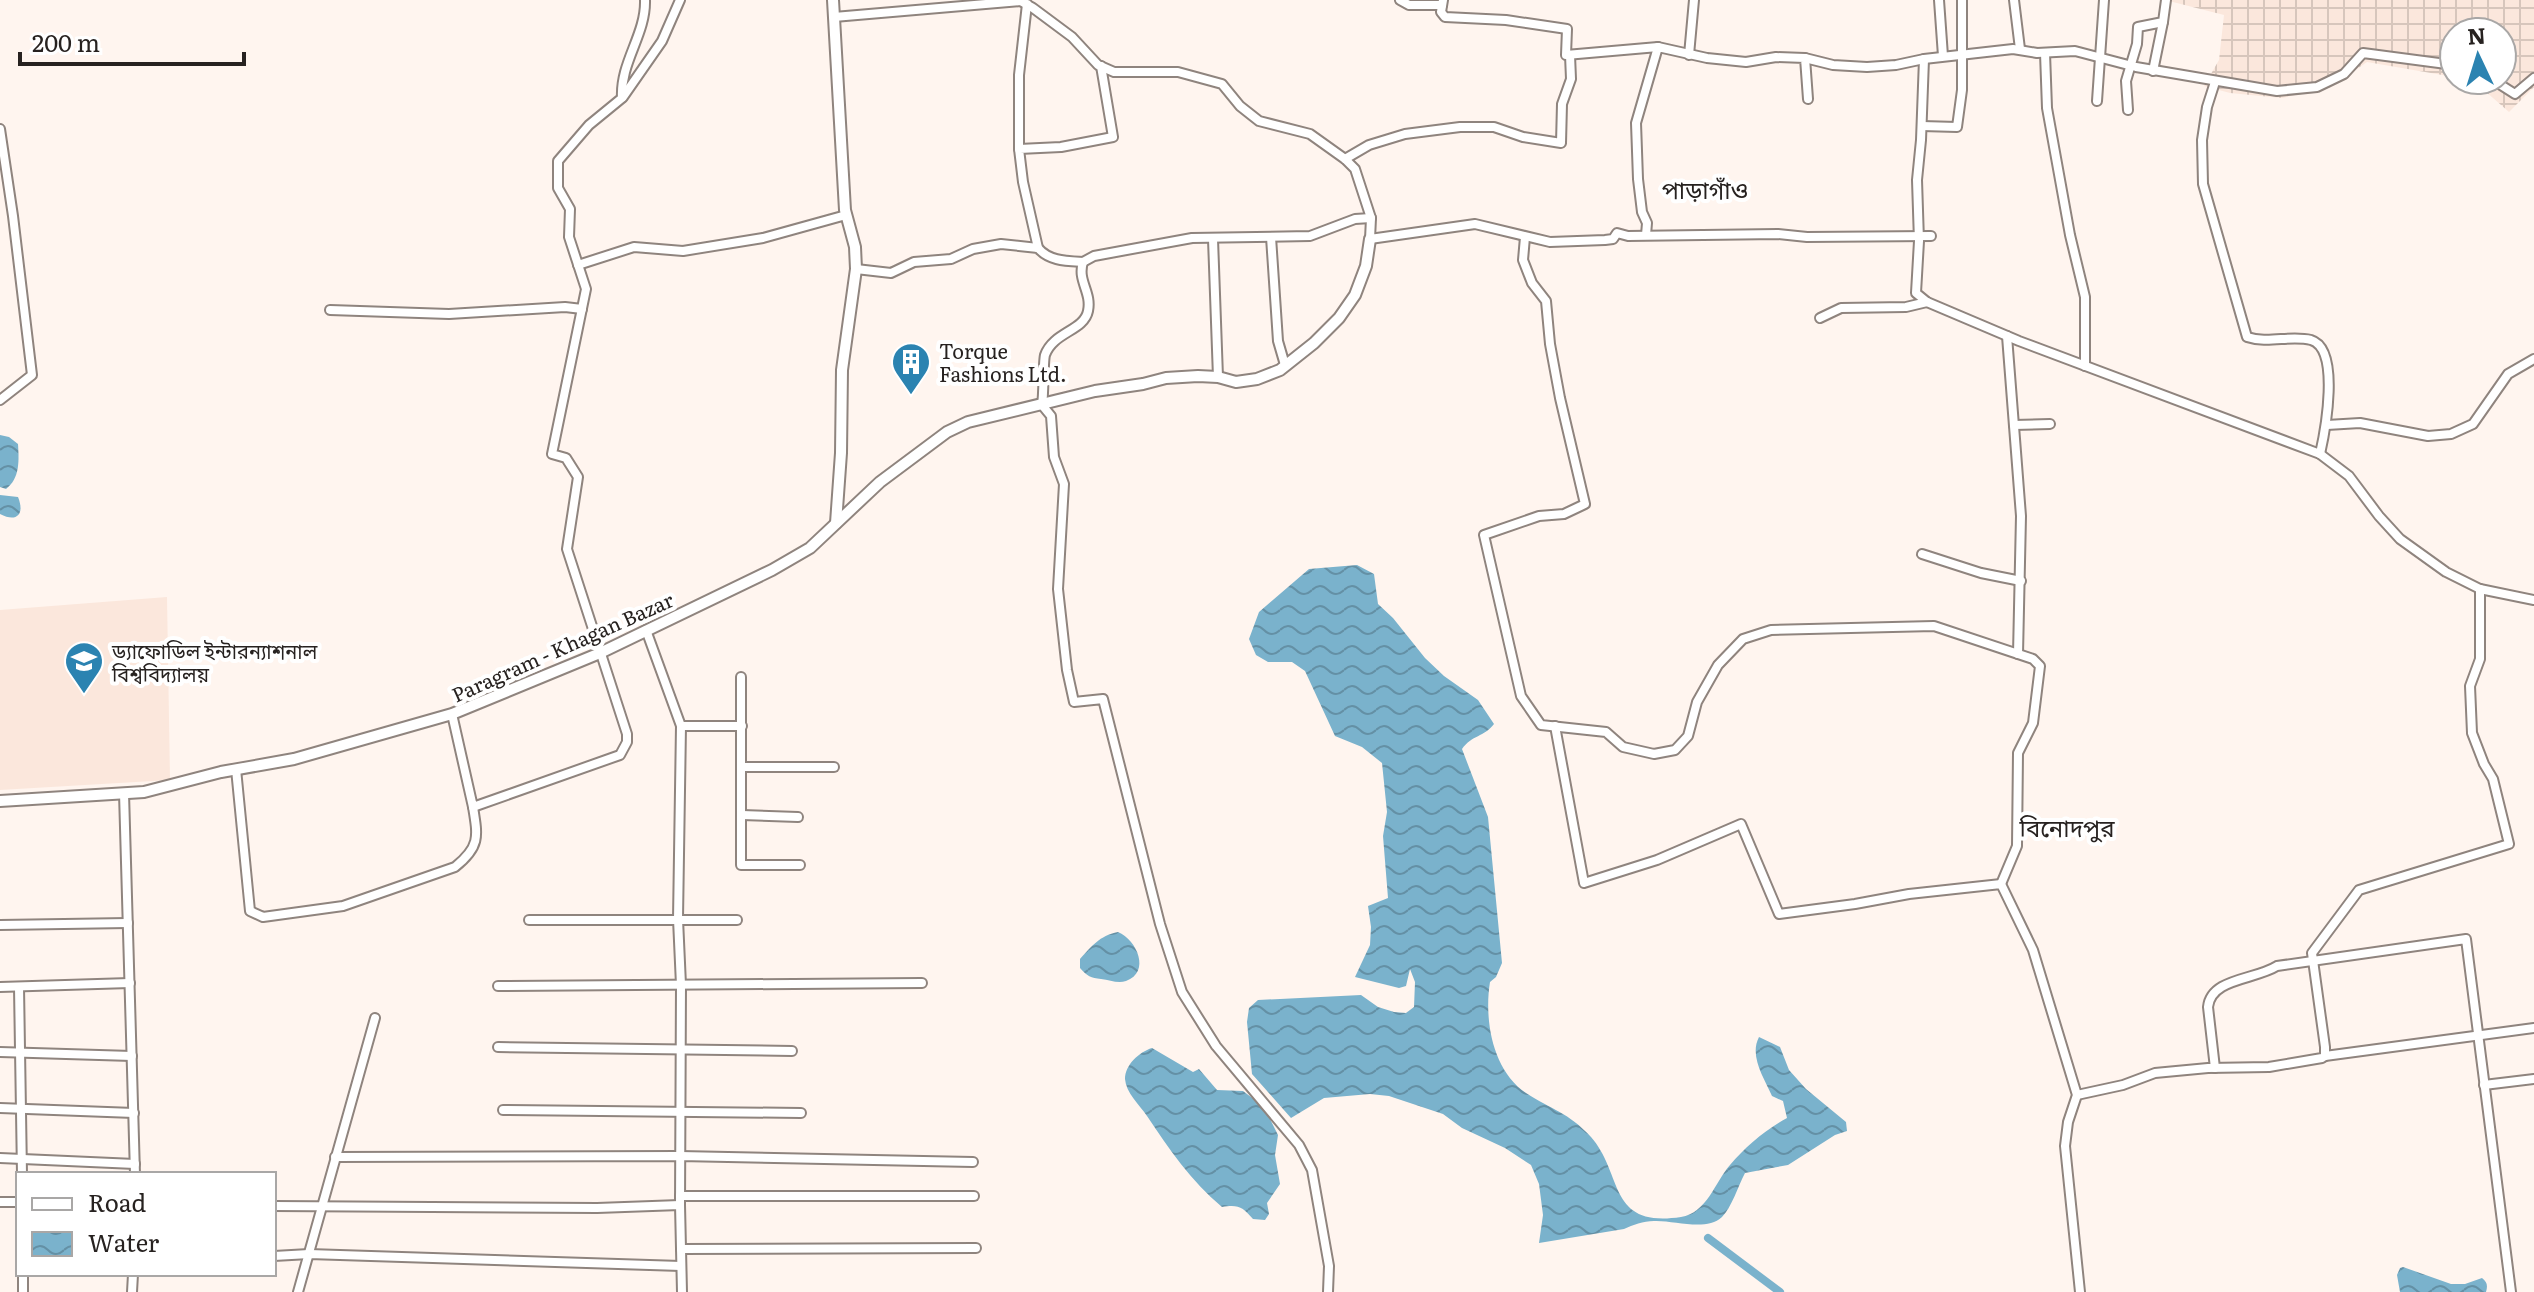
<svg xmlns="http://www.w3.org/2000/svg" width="2534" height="1292" font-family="Literata,'Noto Sans Bengali',serif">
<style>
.built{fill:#fbe7dc}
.industrial{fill:url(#industrial-grid)}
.water{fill:url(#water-waves)}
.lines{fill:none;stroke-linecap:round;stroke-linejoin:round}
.canal{stroke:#7ab2cc;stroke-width:8}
.minor-casing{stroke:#8f847e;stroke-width:12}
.tertiary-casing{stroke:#8f847e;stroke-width:14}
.minor{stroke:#fff;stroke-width:8}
.tertiary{stroke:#fff;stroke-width:10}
.labels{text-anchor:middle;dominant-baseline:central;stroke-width:8;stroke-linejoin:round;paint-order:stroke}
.poi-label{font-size:20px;fill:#272220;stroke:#fff;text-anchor:start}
.street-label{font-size:20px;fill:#272220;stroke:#fff}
.quarter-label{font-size:24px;fill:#272220;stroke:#fff}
</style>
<defs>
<pattern id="industrial-grid" width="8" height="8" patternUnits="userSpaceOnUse" patternTransform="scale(2)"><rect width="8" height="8" fill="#fbe7dc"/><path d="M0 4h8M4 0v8" fill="none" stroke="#d7c6bc"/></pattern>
<pattern id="water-waves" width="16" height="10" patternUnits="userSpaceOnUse" patternTransform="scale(2)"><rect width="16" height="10" fill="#7ab2cc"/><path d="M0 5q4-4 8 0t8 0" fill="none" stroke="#6490a5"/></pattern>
</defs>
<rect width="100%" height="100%" fill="#fff5ef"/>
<polygon class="built" points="167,597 170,780 0,790 0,610"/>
<polygon class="industrial" points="2165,0 2534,0 2534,87 2509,112 2477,84 2464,80 2502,80 2502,32 2454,32 2454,77 2367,62 2331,87 2282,98 2230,93 2204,86 2219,60 2224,15"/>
<g class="water">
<path d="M0,435l9,2 9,7c1,17 2,34 -12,45l-6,-2z"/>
<path d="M0,495l18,2c7,17 -1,26 -18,17z"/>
<path d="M1357,565l17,9 4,30 15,14 32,40 19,18 34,24 16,24c-10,13 -22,11 -32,25l26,68 14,146 -6,14 -6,5c-6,37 2,88 36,111 26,17 42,19 65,44 33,38 16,91 90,80 26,-4 34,-35 49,-52 15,-18 36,-36 57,-47l-4,-17 -11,-5c-8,-18 -23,-40 -13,-59l21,10 9,23 17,19 40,33 1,9 -12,4 -47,30 -43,8c-7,13 -13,34 -23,44 -16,15 -48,3 -68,4 -11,0 -21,4 -30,8l-85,14 4,-28 -4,-31 -8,-19 -26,-17 -43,-20 -19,-14 -54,-18 -19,-2 -46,4 -33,20 -39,-44 -5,-52 2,-14 9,-8 103,-5 17,12 16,5 12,1 8,-6 1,-25 -5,-13 -4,17 -7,2 -44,-11 15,-32 1,-18 -3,-21 20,-8 -5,-62 4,-24 -5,-49 -20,-16 -27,-11 -30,-65 -13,-9h-24l-12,-7 -7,-16 10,-27 50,-43z"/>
<path d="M1118,932c19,8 33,40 8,49 -8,3 -16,-1 -25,-2 -10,-1 -14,-3 -21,-11v-9c12,-13 19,-23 38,-27z"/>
<path d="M1152,1048l41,24 6,-3 18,21 26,1 16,12 11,16 8,16 -3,20 5,29 -13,19 2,11 -4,6 -12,-1c-10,-12 -15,-15 -31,-12 -31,-26 -53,-58 -75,-91 -8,-12 -21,-23 -22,-37 0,-14 14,-27 27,-31z"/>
<path d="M2403,1267l48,17h14l17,-6c5,4 6,7 4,14h-86l-3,-17 3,-7z"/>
</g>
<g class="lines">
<polyline class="canal" points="1708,1238 1780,1292"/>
<defs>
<g id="minor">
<polyline points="1019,0 1033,8 1072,37 1098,65 1114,72 1178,72 1222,84 1240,106 1259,121 1310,134 1345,159 1355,169 1371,218 1370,239 1475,224 1550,242 1605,240 1613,239 1617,233 1628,236 1778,234 1807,237 1931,236"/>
<polyline points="1400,0 1409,5 1442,5"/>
<polyline points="1443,0 1441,12 1445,17 1506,20 1567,29 1566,55 1658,47"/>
<polyline points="1939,0 1943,56"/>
<polyline points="2014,0 2020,49"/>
<polyline points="834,17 1021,1"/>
<polyline points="2045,53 2047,108 2070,235 2085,297 2085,366"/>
<polyline points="1689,55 1694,0"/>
<polyline points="1805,58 1833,65 1867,67 1896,65 1924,59 2013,49 2037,53 2075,51 2136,67 2277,91 2317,87 2344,74 2363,53 2454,65"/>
<polyline points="1924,59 1921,140 1917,180 1919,241 1916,293 1927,302 2019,341 2320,454 2349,476 2379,516 2400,539 2446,572 2480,589 2534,600"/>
<polyline points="2153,71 2163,22"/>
<polyline points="2493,80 2515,94 2534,78"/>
<path d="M2215,82l-8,25 -5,33 1,44 44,153c21,7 43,-2 64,3 30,9 14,92 9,114"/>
<polyline points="623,97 662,41 680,0"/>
<polyline points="2097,101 2104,0"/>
<polyline points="2128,110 2126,81 2137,44 2138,27 2163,22 2166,0"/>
<polyline points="1922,126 1957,127 1962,90 1962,0"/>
<polyline points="0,129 13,216 32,375 0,400"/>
<polyline points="1019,149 1019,75 1027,4"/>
<polyline points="1345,159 1369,145 1405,134 1460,127 1494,127 1523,137 1561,143 1562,104 1571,79 1570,55"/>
<polyline points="1646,235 1647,223 1642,212 1638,179 1636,123 1658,47 1707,58 1746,62 1776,57 1805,58 1808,99"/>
<polyline points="1271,237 1278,341 1285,365"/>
<polyline points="1525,237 1523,260 1532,283 1546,301 1550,344 1560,398 1585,504 1564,514 1539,516 1484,535 1521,696 1541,725 1606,732 1623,747 1654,754 1675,750 1688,736 1697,702 1718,665 1743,639 1771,630 1934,626 2033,659 2040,666 2033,723 2018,753 2017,846 2001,884"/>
<polyline points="1213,239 1218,377"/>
<polyline points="1038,248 1023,182 1019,149 1061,147 1113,137 1101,66"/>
<polyline points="578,265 634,247 683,251 763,238 846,215"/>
<path d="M856,269l35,4 23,-11 37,-3 22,-10 28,-5 37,4c11,13 28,13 45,14"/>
<polyline points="330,310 449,314 565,307 582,309"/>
<polyline points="1820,318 1841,308 1906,307 1927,302"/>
<polyline points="2007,336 2021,516 2018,654"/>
<polyline points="2014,425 2050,424"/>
<polyline points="2327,425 2360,423 2428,436 2451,434 2473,424 2508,374 2534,359"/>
<polyline points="1922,554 1981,573 2021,581"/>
<polyline points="646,630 681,726 678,919 681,985 680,1205"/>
<polyline points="741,677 741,865 800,865"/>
<path d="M452,714l21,93 147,-52 7,-13v-8l-60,-185 11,-72 -12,-19 -14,-4 34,-165 -17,-52 1,-28 -12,-21v-27l31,-36 33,-27c-2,-36 24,-63 23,-98"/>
<polyline points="681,726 742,726"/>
<polyline points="1555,726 1584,883 1657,860 1741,824 1779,914 1855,904 1909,894 2001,884 2033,950 2077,1095 2068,1122 2065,1146 2080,1292"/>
<polyline points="742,767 834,767"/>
<path d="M236,769l14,142 13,6 80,-11 112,-39c25,-20 23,-30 18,-60"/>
<polyline points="124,793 135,1174"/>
<polyline points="742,815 798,817"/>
<polyline points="529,920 737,920"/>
<polyline points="0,925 128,923"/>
<polyline points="498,986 922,983"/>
<polyline points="0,987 130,983"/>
<polyline points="19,987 22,1174"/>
<polyline points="498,1047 792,1051"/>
<polyline points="0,1052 132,1056"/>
<polyline points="2325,1056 2534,1028"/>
<path d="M2215,1068l-7,-61c3,-29 47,-27 69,-41l189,-27 45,353"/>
<polyline points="2484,1085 2534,1079"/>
<polyline points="2077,1095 2123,1085 2155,1073 2208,1068 2269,1067 2322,1058 2325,1056 2325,1047 2312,953 2359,890 2509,844 2493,779 2484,764 2472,733 2470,686 2480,659 2480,589"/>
<polyline points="0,1108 134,1113"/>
<polyline points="503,1110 801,1113"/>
<polyline points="335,1157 680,1156 973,1162"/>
<polyline points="0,1158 135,1164"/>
<polyline points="680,1196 974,1196"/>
<polyline points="0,1202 18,1202"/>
<polyline points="274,1206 597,1208 680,1205 682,1292"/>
<polyline points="681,1249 976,1248"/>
<polyline points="274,1256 309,1254 681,1266"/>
<polyline points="23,1274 23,1292"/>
<polyline points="132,1292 133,1274"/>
<polyline points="298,1292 375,1018"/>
<path d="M1328,1292l1,-26 -17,-96 -13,-25 -83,-99 -34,-54 -22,-68 -57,-225 -29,3 -7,-32 -9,-81 6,-105 -10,-27 -3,-41 -9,-11c2,-11 1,-42 3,-50 8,-23 39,-24 43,-44 4,-19 -11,-30 -5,-49l11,-6 98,-18 118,-2 45,-17 16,-1"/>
</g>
<g id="tertiary">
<polyline points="833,0 845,210 855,247 856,269 842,370 841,453 836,523"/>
<polyline points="0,801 144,792 221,772 294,759 452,714 600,653 772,570 810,548 880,482 947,432 968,422 1095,391 1143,384 1166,378 1198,376 1218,377 1236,382 1257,379 1280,370 1314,343 1339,318 1355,295 1366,266 1370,239"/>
</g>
</defs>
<use href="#minor" class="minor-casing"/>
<use href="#tertiary" class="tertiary-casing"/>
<use href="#minor" class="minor"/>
<use href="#tertiary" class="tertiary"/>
</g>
<defs>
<symbol id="building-pin" viewBox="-11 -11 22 30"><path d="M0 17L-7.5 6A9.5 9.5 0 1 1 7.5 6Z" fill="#2b83b1" stroke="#fff"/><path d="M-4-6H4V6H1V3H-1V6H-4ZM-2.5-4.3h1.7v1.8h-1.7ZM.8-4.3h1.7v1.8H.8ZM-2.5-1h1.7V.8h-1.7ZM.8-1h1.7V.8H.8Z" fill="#fff"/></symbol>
<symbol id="university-pin" viewBox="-11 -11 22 30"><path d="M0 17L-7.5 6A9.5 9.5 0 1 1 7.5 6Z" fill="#2b83b1" stroke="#fff"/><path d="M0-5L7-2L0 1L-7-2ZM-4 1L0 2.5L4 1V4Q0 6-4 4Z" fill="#fff"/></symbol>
</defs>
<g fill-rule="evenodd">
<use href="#building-pin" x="889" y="340" width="44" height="60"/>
<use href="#university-pin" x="62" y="639" width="44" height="60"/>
</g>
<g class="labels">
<g class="poi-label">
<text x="939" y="350">Torque<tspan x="939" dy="23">Fashions Ltd.</tspan></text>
<text x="112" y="650">ড্যাফোডিল ইন্টারন্যাশনাল<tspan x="112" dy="23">বিশ্ববিদ্যালয়</tspan></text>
</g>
<g class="street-label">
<text transform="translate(562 646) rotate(-24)">Paragram - Khagan Bazar</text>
</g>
<g class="quarter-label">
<text x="1705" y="188">পাড়াগাঁও</text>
<text x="2067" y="826">বিনোদপুর</text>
</g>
</g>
<rect x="16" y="1172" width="260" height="104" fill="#ffffff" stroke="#a9a7a6" stroke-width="2"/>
<rect x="32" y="1198" width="40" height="12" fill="#ffffff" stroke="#a9a7a6" stroke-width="2"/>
<text x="88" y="1212" font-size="24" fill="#272220">Road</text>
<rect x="32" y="1232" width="40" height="24" fill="url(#water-waves)" stroke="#a9a7a6" stroke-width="2"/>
<text x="88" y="1252" font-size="24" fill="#272220">Water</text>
<g transform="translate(2478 56) rotate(356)"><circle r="38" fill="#ffffff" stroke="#a9a7a6" stroke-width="2"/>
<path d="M0-6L14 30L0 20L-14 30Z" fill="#2b83b1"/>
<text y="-12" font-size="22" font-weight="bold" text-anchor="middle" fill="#272220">N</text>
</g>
<path d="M20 52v12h224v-12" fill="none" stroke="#272220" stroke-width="4"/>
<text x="32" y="52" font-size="24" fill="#272220" stroke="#ffffff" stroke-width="6" paint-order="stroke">200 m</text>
</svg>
